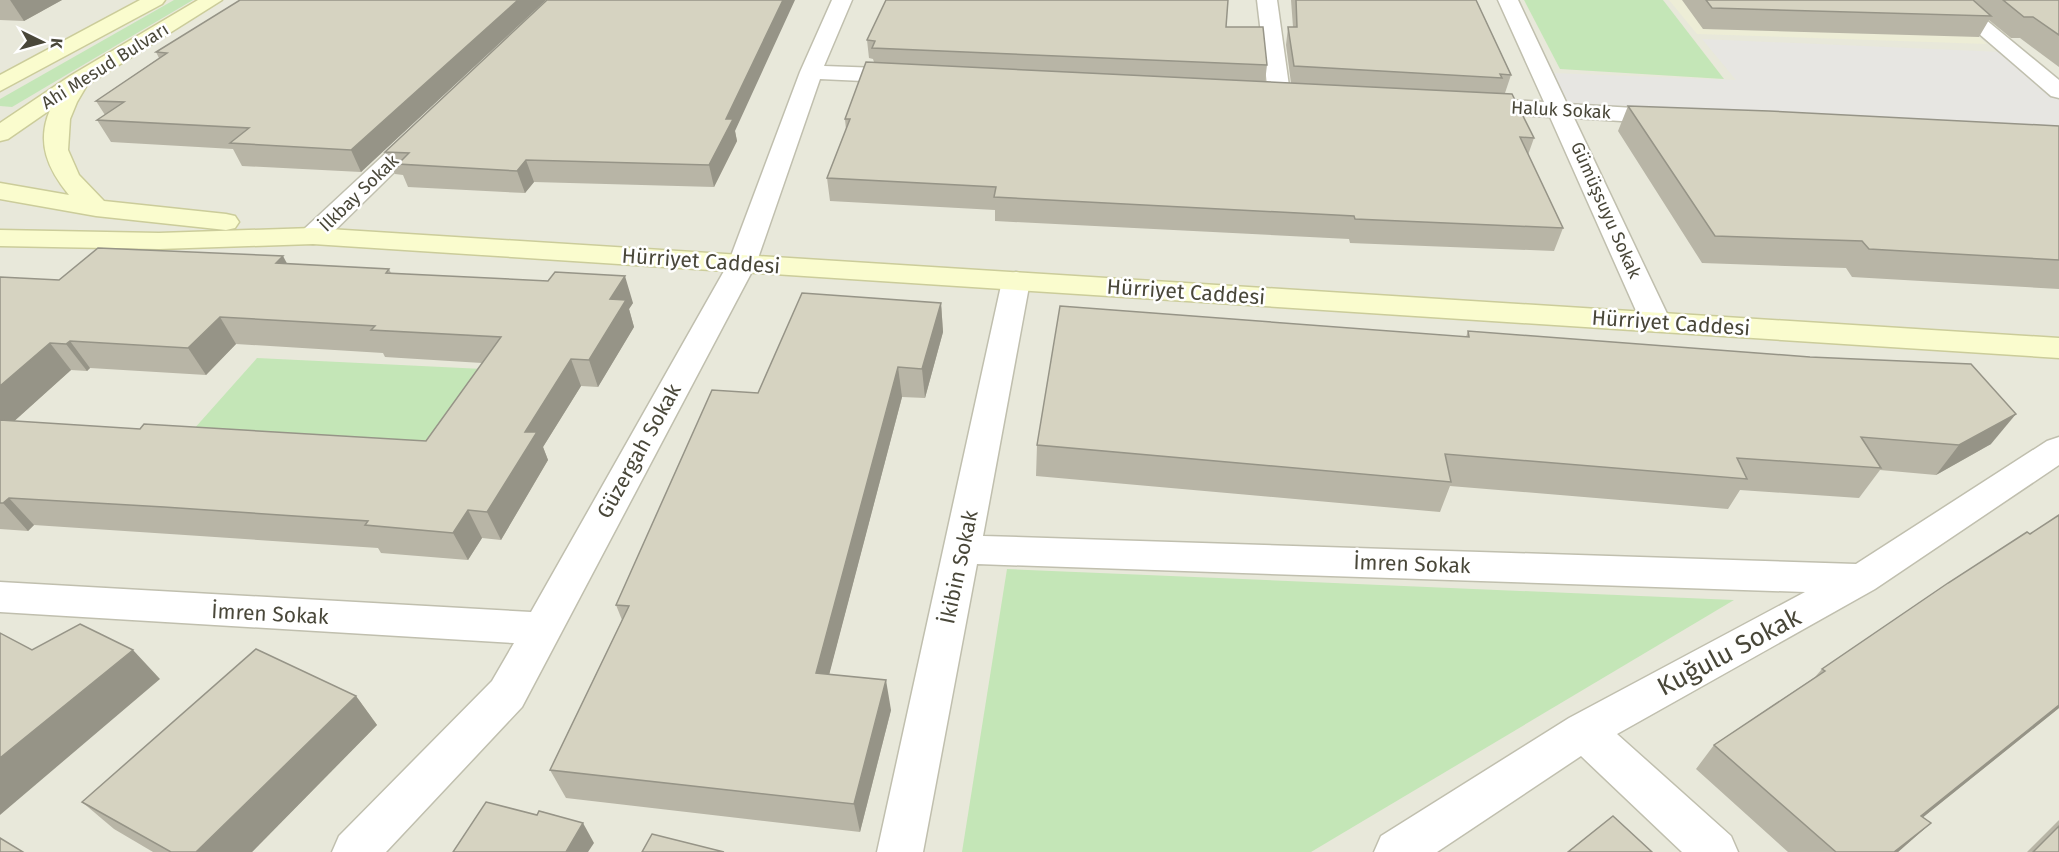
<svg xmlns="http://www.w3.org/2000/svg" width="2059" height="852" font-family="'Fira Sans',sans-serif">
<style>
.residential{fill:#e8e8da}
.education{fill:#ededd6}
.green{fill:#c4e6b7}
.parking{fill:#e7e6e2}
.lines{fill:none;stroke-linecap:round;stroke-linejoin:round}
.street-casing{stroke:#c0bfae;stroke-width:3}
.secondary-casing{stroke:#cbcc9a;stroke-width:3}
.street{fill:#fff;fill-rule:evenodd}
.secondary{fill:#fafcce;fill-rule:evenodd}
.wall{fill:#b8b5a6;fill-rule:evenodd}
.shaded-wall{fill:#969487}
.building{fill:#d6d3c1;stroke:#969487;stroke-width:1.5}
.labels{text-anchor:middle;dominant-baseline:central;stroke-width:5;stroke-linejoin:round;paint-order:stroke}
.far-street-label{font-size:18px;fill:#494739;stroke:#fff}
.street-label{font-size:21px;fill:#494739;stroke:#fff}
.near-street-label{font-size:26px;fill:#494739;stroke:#fff}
</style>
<rect width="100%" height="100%" fill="#f5f4eb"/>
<rect class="residential" x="0" y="0" width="2059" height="852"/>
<polygon class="education" points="1669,0 1935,0 1987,44 1697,34"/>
<g class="green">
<polygon points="174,0 193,0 12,107 0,106 0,99"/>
<polygon points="1524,0 1663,0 1724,79 1560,69"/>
<polygon points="257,358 483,369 429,451 185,439"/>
<polygon points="1007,569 1734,600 1311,852 962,852"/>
</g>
<polygon class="parking" points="1702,39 2002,52 2059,100 2059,127 1569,105 1552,73 1736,80"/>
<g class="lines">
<defs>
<g id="street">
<polygon points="832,0 852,0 824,66 907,69 915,71 918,76 915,81 907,83 820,79 756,264 522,707 386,852 332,852 339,836 492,681 514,643 0,612 0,582 531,612 728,264 800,72"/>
<polygon points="1257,0 1277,0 1290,93 1287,98 1271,98 1268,93"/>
<polygon points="1498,0 1518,0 1567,104 1668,110 1676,112 1680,117 1676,122 1668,124 1574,118 1671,322 1667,328 1656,331 1645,328 1641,322 1550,117 1474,112 1466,110 1463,105 1466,100 1474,98 1544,102"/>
<polygon points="1940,0 1962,0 2059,80 2059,98 2051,96"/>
<polygon points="422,125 430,127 434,132 430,137 323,242 313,244 303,242 299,236 303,230 414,127"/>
<polygon points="1016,272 1026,275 1030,281 983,536 1856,564 2047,441 2059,437 2059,465 1875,589 1617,734 1731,836 1738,852 1682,852 1581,756 1437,852 1374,852 1381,836 1569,718 1805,592 977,564 923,852 877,852 1002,281 1006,275"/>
</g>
<g id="secondary">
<polygon points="140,0 165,0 162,4 0,91 0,75"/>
<path d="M198,0h24l-135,85 -10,17 -7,17 -2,31 11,25 25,26 122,13 9,2 4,6 -4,6 -9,2 -130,-14 -96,-17v-16l69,12c-21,-26 -33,-52 -19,-85l-42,29 -8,2v-18l70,-47z"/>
<polygon points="313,228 2059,338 2059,358 313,244 159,249 0,246 0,230 159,233"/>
</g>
</defs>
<use href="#street" class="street-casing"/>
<use href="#secondary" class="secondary-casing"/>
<use href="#street" class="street"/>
<use href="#secondary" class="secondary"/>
</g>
<g class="wall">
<polygon points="0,0 62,0 24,21 0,20"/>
<polygon points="546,0 361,172 242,166 233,149 111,142 97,120 105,115 96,101 159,58 156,52"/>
<polygon points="1291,0 1476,0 1511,75 1505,93 1534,138 1528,155 1563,228 1554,251 1350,243 1349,239 995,221 995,210 830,201 827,178 846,130 845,119 874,62 873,59 869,58 867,40 1226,27 1267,65 1265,82 1291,83 1286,45 1288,27 1293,27"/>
<polygon points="1682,0 2059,0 2059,67 2020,38 2011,38 1989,20 1979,37 1703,29"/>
<polygon points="1628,106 2059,126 2059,289 1852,277 1846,268 1702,263 1618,131"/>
<polygon points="735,131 737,141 714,187 534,182 525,193 408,187 403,175 395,174 385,152"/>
<path d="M287,264l102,5 2,4 242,30 -4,6 5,18 -36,60 -17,-1 -38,61 5,13 -47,80 -19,-2 -14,22 -87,-7 -3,-5 -193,-13 -151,-10 -6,6 -28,-2v-252l59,3zM236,344l147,9 2,4 97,6 -56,78 -286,-12 -126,-8 57,-51 16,1 3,-3 116,7z"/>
<polygon points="941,303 943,332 925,398 902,397 829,674 891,710 860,832 566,798 550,770 622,620 616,605 758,393"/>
<polygon points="1468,331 1991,444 1936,475 1880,470 1859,498 1740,490 1728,509 1450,486 1440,512 1036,476 1037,445 1466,337"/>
<polygon points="2059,515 2059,708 1923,817 1931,823 1898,852 1788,852 1696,769 1714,745 1815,677 1822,669"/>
<polygon points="356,696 377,725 252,852 153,852 114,829 82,802"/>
<polygon points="2059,820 2059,852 2027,852"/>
</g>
<g class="shaded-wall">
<polygon points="10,0 62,0 24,21"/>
<polygon points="518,0 546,0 361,172 351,150"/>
<polygon points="783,0 795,0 735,131 737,141 714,187 709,165 726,119"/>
<polygon points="526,160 534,182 525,193 517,171"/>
<polygon points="283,256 297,282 276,263"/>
<polygon points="625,276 633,303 629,309 634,327 598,387 589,360 610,299"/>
<polygon points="941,303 943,332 925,398 922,369"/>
<polygon points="220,317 236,344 206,375 188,348"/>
<polygon points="70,341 90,368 87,371 66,344"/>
<polygon points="50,343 71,370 0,434 0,386"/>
<polygon points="571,359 581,386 543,447 548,460 501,540 487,512 525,432"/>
<polygon points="898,367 902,397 822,702 816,673"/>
<polygon points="2016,414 1991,444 1936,475 1959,445"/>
<polygon points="9,498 34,525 28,531 3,503"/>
<polygon points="468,510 482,538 468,560 453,533"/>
<polygon points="133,650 160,679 0,815 0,758"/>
<polygon points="886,680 891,710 860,832 854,804"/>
<polygon points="356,696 377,725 252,852 196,852"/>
<polygon points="2059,705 2059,708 1896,839 1921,816"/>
<polygon points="583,823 594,843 588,852 566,852"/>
<polygon points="1931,823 1898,852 1894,852"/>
</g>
<g class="building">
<polygon points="240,0 518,0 351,150 230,143 249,128 97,120 124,102 96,101 167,53 156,52"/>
<polygon points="547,0 783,0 726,119 733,119 709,165 526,160 517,171 398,164 409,153 385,152"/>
<polygon points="886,0 1228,0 1226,27 1263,27 1267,65 872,48 875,41 867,40"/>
<polygon points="1296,0 1476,0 1511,75 1500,74 1502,78 1294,66 1288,27 1297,27"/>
<polygon points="1706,0 1973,0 1991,16 1712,8"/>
<polygon points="2003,0 2059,0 2059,35 2033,17 2024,17"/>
<polygon points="866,62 1512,94 1534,138 1520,137 1563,228 1355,219 1354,216 994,197 996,187 827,178 850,119 845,119"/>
<polygon points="1628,106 1769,111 2059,126 2059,260 1869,249 1862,241 1715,236"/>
<polygon points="98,248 283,256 276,263 389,269 386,273 548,281 555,272 625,276 610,299 626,300 589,360 571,359 525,432 537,432 487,512 468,510 453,533 365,525 368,521 164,507 9,498 3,503 0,503 0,420 140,429 144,424 426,441 501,337 371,330 375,326 220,317 188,348 70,341 66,344 50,343 0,386 0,277 59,280"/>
<polygon points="802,293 941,303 922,369 898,367 816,673 886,680 854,804 550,770 629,606 616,605 712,390 758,393"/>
<polygon points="1060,306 1469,337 1468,331 1810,357 1971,364 2016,414 1959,445 1861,437 1881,468 1737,458 1747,479 1445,454 1451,482 1037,445"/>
<polygon points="2059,515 2059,705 1921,816 1931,823 1894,852 1836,852 1714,745 1825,671 1822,669 1948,583 2027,532 2030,534"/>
<polygon points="80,624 133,650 0,758 0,633 32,650"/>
<polygon points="256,649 356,696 196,852 171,852 82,802"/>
<polygon points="486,802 537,815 539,811 583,823 566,852 453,852"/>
<polygon points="1613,816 1652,852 1568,852"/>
<polygon points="2059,826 2059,852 2033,852"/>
<polygon points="652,834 724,852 642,852"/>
<polygon points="0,838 23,852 0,852"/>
</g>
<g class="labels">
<g class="far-street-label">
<text transform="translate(105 66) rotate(-32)">Ahi Mesud Bulvarı</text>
<text transform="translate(1561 110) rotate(3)">Haluk Sokak</text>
<text transform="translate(359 193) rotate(-44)">İlkbay Sokak</text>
<text transform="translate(1606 210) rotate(66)">Gümüşsuyu Sokak</text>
</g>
<g class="street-label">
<text transform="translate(701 261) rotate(4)">Hürriyet Caddesi</text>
<text transform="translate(1186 292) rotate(4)">Hürriyet Caddesi</text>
<text transform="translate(1671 323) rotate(4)">Hürriyet Caddesi</text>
<text transform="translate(639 451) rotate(-61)">Güzergah Sokak</text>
<text transform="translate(1412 564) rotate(2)">İmren Sokak</text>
<text transform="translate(959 567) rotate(-78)">İkibin Sokak</text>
<text transform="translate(270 614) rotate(3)">İmren Sokak</text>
</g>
<g class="near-street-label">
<text transform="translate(1729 652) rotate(-28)">Kuğulu Sokak</text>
</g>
</g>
<g transform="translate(42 42) rotate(95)" stroke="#ffffff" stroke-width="4.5" paint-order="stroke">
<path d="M0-4.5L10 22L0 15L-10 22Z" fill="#494739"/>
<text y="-9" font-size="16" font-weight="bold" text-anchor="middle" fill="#494739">K</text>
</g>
</svg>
